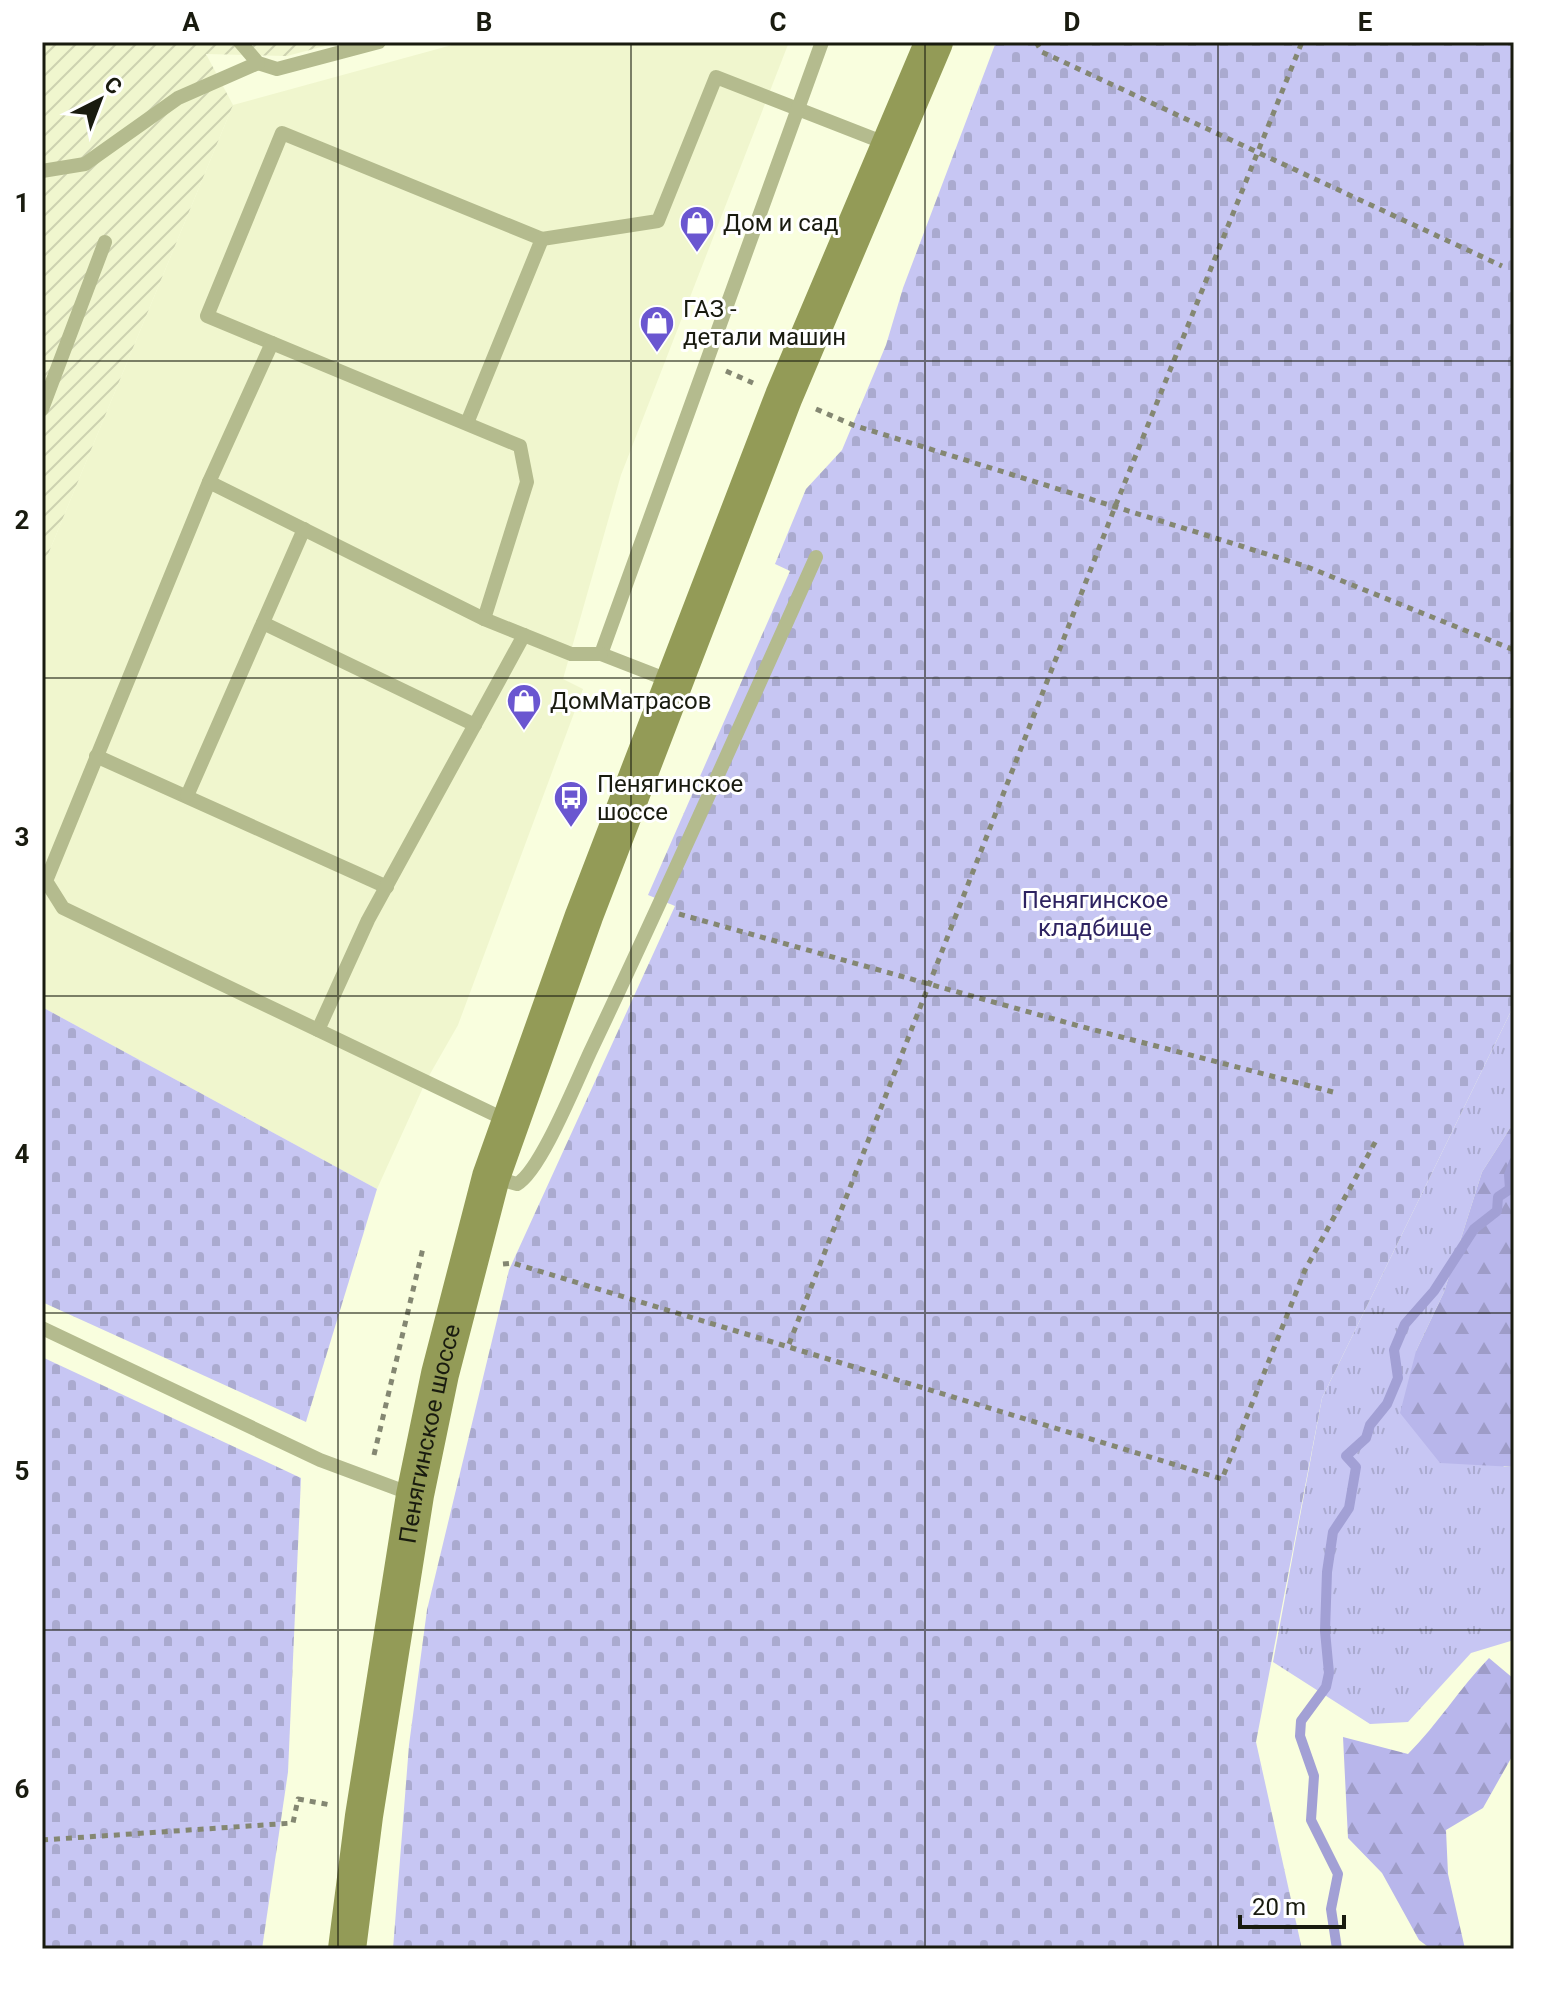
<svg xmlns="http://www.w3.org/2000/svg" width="1556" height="1991" font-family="Roboto,sans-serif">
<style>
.built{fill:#f0f6ce}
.industrial{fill:url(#industrial-furrows)}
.grass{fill:url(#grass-tufts)}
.forest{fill:url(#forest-firs)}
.cemetery{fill:url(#cemetery-stones)}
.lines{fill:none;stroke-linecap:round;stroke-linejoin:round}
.stream{stroke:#a2a0d5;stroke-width:10}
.path{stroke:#848772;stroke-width:5;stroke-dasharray:6 6;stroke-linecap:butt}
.lane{stroke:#b4bb8e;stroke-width:14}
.secondary{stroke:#939b57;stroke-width:38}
.grid{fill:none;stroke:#191b0f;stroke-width:2;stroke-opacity:0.55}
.labels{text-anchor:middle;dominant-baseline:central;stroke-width:6;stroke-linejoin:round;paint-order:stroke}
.poi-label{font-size:24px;fill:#191b0f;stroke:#fff;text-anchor:start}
.park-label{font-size:24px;fill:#2e2361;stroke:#fff}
.street-label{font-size:24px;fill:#191b0f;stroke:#fff}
.neatline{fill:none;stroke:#191b0f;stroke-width:3}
.grid-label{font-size:26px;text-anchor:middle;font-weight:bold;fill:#191b0f}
</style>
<defs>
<pattern id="industrial-furrows" width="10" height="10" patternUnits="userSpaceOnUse" patternTransform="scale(2)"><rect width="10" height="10" fill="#f0f6ce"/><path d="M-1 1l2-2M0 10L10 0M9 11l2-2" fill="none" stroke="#cdd2b0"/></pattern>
<pattern id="grass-tufts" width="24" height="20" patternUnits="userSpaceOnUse" patternTransform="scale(2)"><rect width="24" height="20" fill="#c7c6f3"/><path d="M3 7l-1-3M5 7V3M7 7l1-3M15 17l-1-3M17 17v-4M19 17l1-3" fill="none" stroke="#aaaacf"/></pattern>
<pattern id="forest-firs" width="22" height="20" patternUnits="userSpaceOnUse" patternTransform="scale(2)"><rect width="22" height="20" fill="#b8b6eb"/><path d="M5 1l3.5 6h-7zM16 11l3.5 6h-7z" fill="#9e9cc8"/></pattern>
<pattern id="cemetery-stones" width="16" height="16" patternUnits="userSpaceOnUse" patternTransform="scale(2)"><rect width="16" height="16" fill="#c7c6f3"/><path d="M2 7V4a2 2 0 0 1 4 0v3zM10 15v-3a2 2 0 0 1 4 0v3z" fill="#aaaacf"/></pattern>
</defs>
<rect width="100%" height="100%" fill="#f9fede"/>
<polygon class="built" points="463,42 789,42 621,475 563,679 583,689 458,1025 426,1081 377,1189 42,1007 42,569 233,105"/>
<polygon class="industrial" points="42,42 340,42 287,56 206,54 233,105 42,569"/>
<polygon class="grass" points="1514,1005 1514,1122 1482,1172 1444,1292 1416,1351 1504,1467 1514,1467 1514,1640 1471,1653 1408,1722 1370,1724 1273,1662 1322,1398"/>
<g class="forest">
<polygon points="1514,1122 1514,1467 1440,1463 1400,1413 1416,1351 1444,1292 1482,1172"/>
<path d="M1489,1658l25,21v74l-31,55 -37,22 2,44 17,75h-34l-12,-9 -37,-67 -34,-35 -5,-101 65,17c30,-30 51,-65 81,-96z"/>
</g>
<g class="cemetery">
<polygon points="996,42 1514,42 1514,1005 1322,1398 1256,1742 1302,1949 393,1949 409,1745 427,1610 509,1270 675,906 648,895 790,571 775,564 806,489 842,450 886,345 903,288"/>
<polygon points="42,1007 377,1189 306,1422 42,1302"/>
<polygon points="42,1357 301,1478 288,1772 262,1949 42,1949"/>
</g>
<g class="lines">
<polyline class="stream" points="1337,1949 1331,1909 1338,1874 1311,1820 1314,1776 1300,1736 1301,1721 1326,1687 1329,1673 1325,1631 1327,1572 1333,1532 1349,1508 1356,1467 1346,1456 1366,1438 1370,1425 1387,1404 1398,1378 1394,1350 1405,1324 1434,1291 1474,1229 1497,1211 1498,1197 1510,1189 1509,1175 1514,1162"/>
<g class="path">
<polyline points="1036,42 1042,52 1502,266"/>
<polyline points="726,371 753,383"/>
<polyline points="816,409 853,425 1305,566 1514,650"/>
<polyline points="679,914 1079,1026 1333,1092"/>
<polyline points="503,1264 513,1263 1222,1479 1305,1270 1378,1137"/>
<polyline points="789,1344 1115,507 1302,42"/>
<polyline points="374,1455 423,1248"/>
<polyline points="42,1840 293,1823 298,1799 331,1805"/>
</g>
<g class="lane">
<polyline points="240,42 258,63 277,69 379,42"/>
<polyline points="42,171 85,164 178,98 258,63"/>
<polyline points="542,239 658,221 716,77 890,145"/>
<polyline points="272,343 207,316 282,133 542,239 467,423"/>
<polyline points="42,409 105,242"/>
<polyline points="209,482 272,343 520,446 527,482 484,619"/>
<polyline points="263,623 475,725"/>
<polyline points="673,682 601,654 822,42"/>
<polyline points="96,756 387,887"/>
<polyline points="187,796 304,529"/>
<polyline points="318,1030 368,920 524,635"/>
<polyline points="508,1121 63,908 46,881 209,482 484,619 571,654 601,654"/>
<path d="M491,1177l26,7c24,-13 61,-107 75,-136 77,-162 150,-326 224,-491"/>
<polyline points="42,1328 320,1460 414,1495"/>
</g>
<path class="secondary" id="s1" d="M347,1949l17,-133 51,-321 25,-121 51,-197 93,-261 200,-520 150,-354"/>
</g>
<path class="grid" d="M338,42v1907M631,42v1907M925,42v1907M1218,42v1907M42,361h1472M42,678h1472M42,996h1472M42,1313h1472M42,1630h1472"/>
<defs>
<symbol id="shop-pin" viewBox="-11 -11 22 30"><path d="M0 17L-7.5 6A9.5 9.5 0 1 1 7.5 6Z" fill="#6a56d0" stroke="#fff"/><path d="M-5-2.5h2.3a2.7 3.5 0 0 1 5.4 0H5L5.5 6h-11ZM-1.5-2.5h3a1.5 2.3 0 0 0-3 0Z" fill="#fff"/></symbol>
<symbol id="bus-pin" viewBox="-11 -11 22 30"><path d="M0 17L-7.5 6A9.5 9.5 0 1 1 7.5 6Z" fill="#6a56d0" stroke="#fff"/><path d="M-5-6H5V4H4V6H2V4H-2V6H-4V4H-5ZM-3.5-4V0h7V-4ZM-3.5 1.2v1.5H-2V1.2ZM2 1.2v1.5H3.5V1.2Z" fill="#fff"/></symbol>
</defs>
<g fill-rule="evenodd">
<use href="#shop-pin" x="677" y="203" width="40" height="54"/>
<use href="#shop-pin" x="637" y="303" width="40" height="54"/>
<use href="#shop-pin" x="504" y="681" width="40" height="54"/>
<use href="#bus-pin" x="551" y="778" width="40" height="54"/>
</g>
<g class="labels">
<g class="poi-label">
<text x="723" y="223">Дом и сад</text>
<text x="683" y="309">ГАЗ -<tspan x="683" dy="28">детали машин</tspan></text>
<text x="550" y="701">ДомМатрасов</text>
<text x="597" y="784">Пенягинское<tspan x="597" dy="28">шоссе</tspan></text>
</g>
<g class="park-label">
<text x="1095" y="900">Пенягинское<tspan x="1095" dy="28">кладбище</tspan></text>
</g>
<g class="street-label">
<text stroke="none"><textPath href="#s1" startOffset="522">Пенягинское шоссе</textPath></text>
</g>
</g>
<rect width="1556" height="1991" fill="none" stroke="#ffffff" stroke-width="88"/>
<g transform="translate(100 100) rotate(42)" stroke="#ffffff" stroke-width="6" paint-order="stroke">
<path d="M0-6L14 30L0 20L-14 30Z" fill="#191b0f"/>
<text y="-12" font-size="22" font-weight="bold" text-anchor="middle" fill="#191b0f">С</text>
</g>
<path d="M1240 1915v12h104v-12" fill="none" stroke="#191b0f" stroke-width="4"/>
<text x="1252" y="1915" font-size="24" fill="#191b0f" stroke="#ffffff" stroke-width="6" paint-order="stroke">20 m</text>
<rect x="44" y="44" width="1468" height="1903" class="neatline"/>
<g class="grid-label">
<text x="191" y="31">A</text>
<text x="484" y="31">B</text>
<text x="778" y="31">C</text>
<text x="1072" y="31">D</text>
<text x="1365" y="31">E</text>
<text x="22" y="212">1</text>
<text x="22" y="529">2</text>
<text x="22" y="846">3</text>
<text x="22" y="1163">4</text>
<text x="22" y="1480">5</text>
<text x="22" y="1798">6</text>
</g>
</svg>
